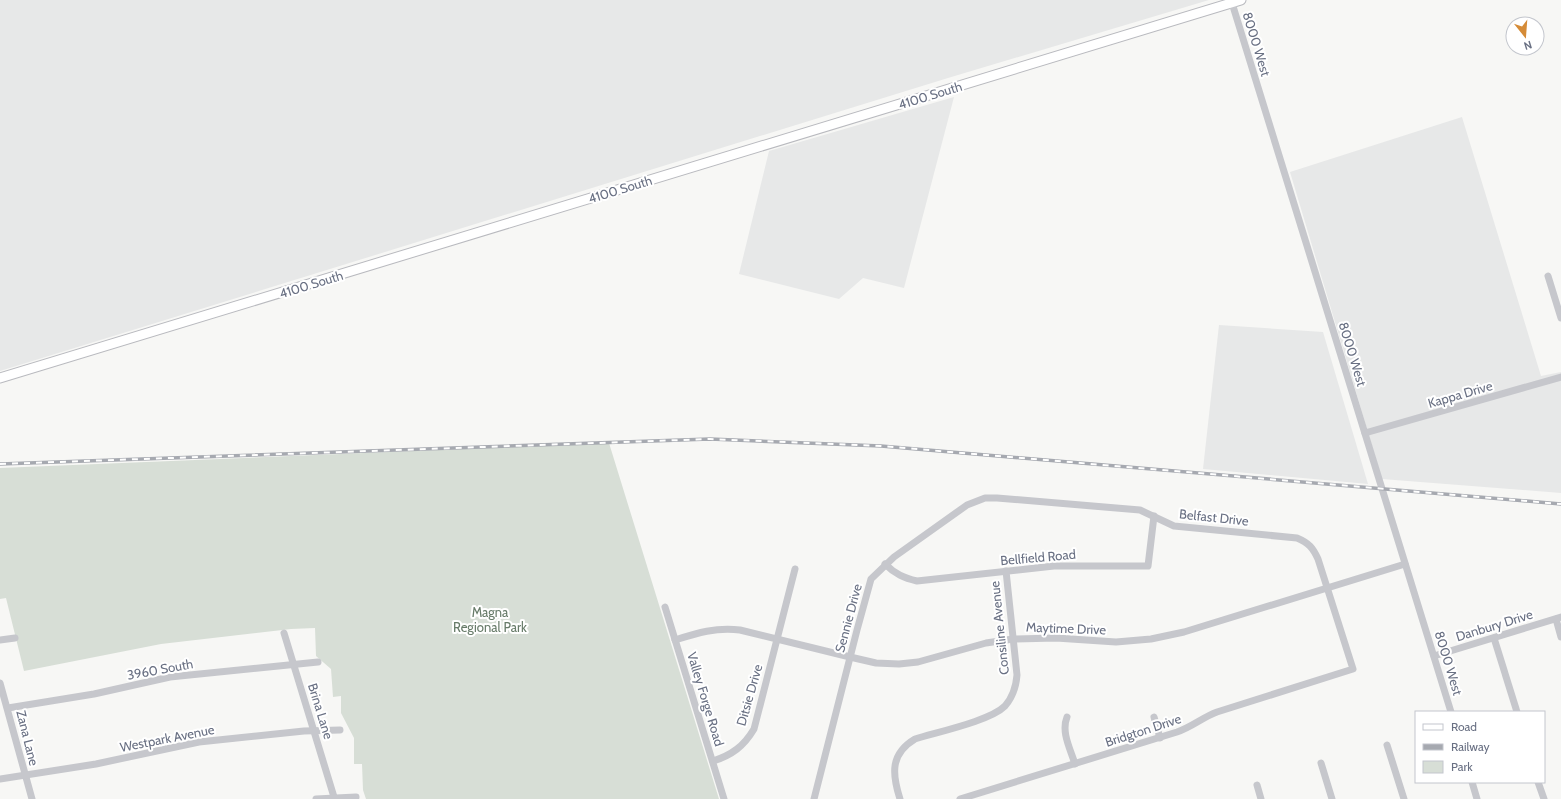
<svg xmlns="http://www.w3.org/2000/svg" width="1561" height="799" font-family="Cabin,sans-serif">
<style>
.built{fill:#e7e8e8}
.green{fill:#d7ded6}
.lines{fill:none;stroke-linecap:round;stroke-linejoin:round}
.major-casing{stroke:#b9babf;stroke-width:11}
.minor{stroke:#c6c7cc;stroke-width:7}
.major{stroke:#fff;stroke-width:9}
.rail-casing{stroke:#a6a9b0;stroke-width:3.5}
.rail{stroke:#fff;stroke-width:2;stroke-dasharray:6;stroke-linecap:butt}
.labels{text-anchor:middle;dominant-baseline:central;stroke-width:4;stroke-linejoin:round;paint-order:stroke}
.street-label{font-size:13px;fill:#697083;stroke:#fff}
.park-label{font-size:13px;fill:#677b69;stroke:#fff}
</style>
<rect width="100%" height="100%" fill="#f7f7f5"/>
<g class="built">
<polygon points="0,0 1209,0 948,78 0,371"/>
<polygon points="954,97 904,288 863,278 839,299 739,274 769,151"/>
<polygon points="1462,117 1541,376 1561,372 1561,493 1382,479 1290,172"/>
<polygon points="1219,325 1323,332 1368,484 1203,469"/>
</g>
<polygon class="green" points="609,443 719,799 366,799 363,790 362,764 354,764 354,738 341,713 341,696 333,697 331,669 316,656 315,628 291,629 161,644 24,671 6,598 0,599 0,468"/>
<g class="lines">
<defs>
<polyline id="major" points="0,378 1241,0"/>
</defs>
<use href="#major" class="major-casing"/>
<g class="minor">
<polyline points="1232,3 1451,712"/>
<polyline points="1548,276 1561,318"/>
<polyline points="1365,433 1561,377"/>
<path d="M885,564c10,10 19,14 32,17l137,-15h94l6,-50"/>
<polyline points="665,607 724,799"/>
<polyline points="1556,619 1561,637"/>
<polyline points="284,633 334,797"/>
<polyline points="1494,638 1517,712"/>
<polyline points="0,640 15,638"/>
<path d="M675,640c22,-7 41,-13 65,-10l110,27 26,6 23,1 19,-2 68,-19 27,-4 43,-1 60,4 35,-3 33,-7 221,-68"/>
<polyline points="1434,656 1561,617"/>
<polyline points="0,683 32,799"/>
<polyline points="8,708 94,694 170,677 318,662"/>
<path d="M1067,717c-6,15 3,31 8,47"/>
<polyline points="1154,717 1160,738"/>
<polyline points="1387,745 1404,799"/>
<path d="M713,761c19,-6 31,-15 41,-32l41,-160"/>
<polyline points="1321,763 1332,799"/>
<polyline points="0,779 96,764 199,742 304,731 340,730"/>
<polyline points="1472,782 1477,799"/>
<polyline points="1538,782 1544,799"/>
<polyline points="1257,785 1261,799"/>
<polyline points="316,799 356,797"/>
<path d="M814,799l43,-169 14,-51 23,-22 73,-52 18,-7h12l143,12 34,16 123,12c12,5 16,10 21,21l35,110 -136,43c-14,5 -25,15 -40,20l-217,67"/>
<path d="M900,799c-8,-25 -10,-45 15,-60 22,-7 75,-18 90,-33 8,-9 11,-19 12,-31l-11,-104"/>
</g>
<use href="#major" class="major"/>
<defs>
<polyline id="rail" points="0,464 710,439 881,446 1561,504"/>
</defs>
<use href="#rail" class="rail-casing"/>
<use href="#rail" class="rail"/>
</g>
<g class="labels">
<g class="street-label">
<text transform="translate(1257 44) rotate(73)">8000 West</text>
<text transform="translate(930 95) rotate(-17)">4100 South</text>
<text transform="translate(620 189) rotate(-17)">4100 South</text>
<text transform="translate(311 284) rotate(-17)">4100 South</text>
<text transform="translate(1353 354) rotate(73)">8000 West</text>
<text transform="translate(1460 394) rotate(-16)">Kappa Drive</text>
<text transform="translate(1214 517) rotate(6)">Belfast Drive</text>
<text transform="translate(1038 557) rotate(-5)">Bellfield Road</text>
<text transform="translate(848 618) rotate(-75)">Sennie Drive</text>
<text transform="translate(1494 625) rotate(-17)">Danbury Drive</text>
<text transform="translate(999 628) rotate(-96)">Consiline Avenue</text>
<text transform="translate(1066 628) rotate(2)">Maytime Drive</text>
<text transform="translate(1449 663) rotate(73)">8000 West</text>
<text transform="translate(160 669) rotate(-10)">3960 South</text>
<text transform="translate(749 695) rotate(-74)">Ditsie Drive</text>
<text transform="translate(706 699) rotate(73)">Valley Forge Road</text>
<text transform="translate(321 711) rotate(73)">Brina Lane</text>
<text transform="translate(1143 730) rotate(-18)">Bridgton Drive</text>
<text transform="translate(28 738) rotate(76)">Zana Lane</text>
<text transform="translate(167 738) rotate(-11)">Westpark Avenue</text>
</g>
<g class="park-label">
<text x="490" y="612">Magna<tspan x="490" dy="15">Regional Park</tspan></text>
</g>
</g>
<rect x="1415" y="711" width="130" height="72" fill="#ffffff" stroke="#c3c6cd"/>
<rect x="1423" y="724" width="20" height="6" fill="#ffffff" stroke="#c3c6cd"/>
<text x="1451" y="731" font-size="12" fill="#697083">Road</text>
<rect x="1423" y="744" width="20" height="6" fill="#a6a9b0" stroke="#c3c6cd"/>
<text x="1451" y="751" font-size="12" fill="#697083">Railway</text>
<rect x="1423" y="761" width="20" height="12" fill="#d7ded6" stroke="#c3c6cd"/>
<text x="1451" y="771" font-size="12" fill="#697083">Park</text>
<g transform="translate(1525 36) rotate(163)"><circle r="19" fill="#ffffff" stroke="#c3c6cd"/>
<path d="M0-3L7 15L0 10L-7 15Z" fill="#d58b37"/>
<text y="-6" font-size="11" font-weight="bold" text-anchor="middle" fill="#697083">N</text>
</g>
</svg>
